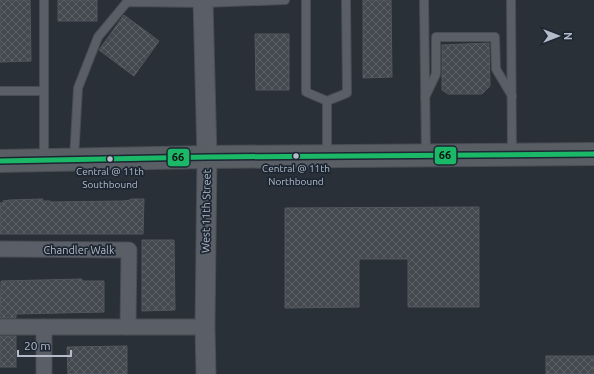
<svg xmlns="http://www.w3.org/2000/svg" width="594" height="374" font-family="Ubuntu,sans-serif">
<style>
.building{fill:url(#building-cross-hatch);stroke:#52575f}
.lines{fill:none;stroke-linecap:round;stroke-linejoin:round}
.service-casing{stroke:#484c53;stroke-width:10}
.minor-casing{stroke:#484c53;stroke-width:17}
.tertiary-casing{stroke:#484c53;stroke-width:21}
.secondary-casing{stroke:#484c53;stroke-width:24}
.service{stroke:#5a5e66;stroke-width:8}
.minor{stroke:#5a5e66;stroke-width:15}
.tertiary{stroke:#5a5e66;stroke-width:19}
.secondary{stroke:#595d64;stroke-width:22}
.bus-1-casing{stroke:#1d2633;stroke-width:8}
.bus-1{stroke:#1ab867;stroke-width:5}
.bus-dot{fill:#b4bcc9;stroke:#1d2633;stroke-width:1.5}
.labels{text-anchor:middle;dominant-baseline:central;stroke-width:3.5;stroke-linejoin:round;paint-order:stroke}
.bus-label{font-size:10px;fill:#b4bcc9;stroke:#1d2633}
.street-label{font-size:11px;fill:#b4bcc9;stroke:#1d2633}
.line-badge{stroke:#1d2633;stroke-width:1.5}
.pale-badge-label{font-size:11px;text-anchor:middle;font-weight:bold;fill:#111}
</style>
<defs>
<pattern id="building-cross-hatch" width="8" height="8" patternUnits="userSpaceOnUse"><rect width="8" height="8" fill="#444950"/><path d="M0 0l8 8M0 8l8-8" fill="none" stroke="#5d6168"/></pattern>
</defs>
<rect width="100%" height="100%" fill="#2a3038"/>
<g class="building">
<polygon points="0,0 30,0 31,61 0,62"/>
<rect x="58" y="0" width="39" height="21"/>
<polygon points="363,0 391,0 392,77 363,78"/>
<polygon points="124,15 159,41 134,76 99,50"/>
<polygon points="255,34 289,34 289,90 256,90"/>
<polygon points="489,43 490,86 482,94 448,94 442,90 442,45"/>
<polygon points="43,199 42,201 50,201 50,202 123,201 130,200 131,199 144,199 143,234 0,234 0,203 3,203 3,201 10,200"/>
<polygon points="479,207 479,307 408,307 408,259 359,259 359,307 285,308 285,208"/>
<polygon points="142,240 174,240 175,310 142,311"/>
<polygon points="82,279 82,281 104,281 104,312 16,314 16,318 0,318 1,281"/>
<rect x="0" y="336" width="16" height="31"/>
<polygon points="127,346 127,374 68,374 67,347"/>
<rect x="546" y="356" width="48" height="18"/>
</g>
<g class="lines">
<defs>
<g id="service">
<polyline points="306,0 306,92 327,101 347,93 346,0"/>
<polyline points="424,0 426,155"/>
<polyline points="511,0 512,154"/>
<polyline points="0,91 44,91 44,159"/>
<polyline points="44,91 44,0"/>
<polyline points="425,97 436,74 436,37 495,37 496,69 512,96"/>
<polyline points="327,101 327,156"/>
<polyline points="74,159 78,88 98,37 127,2 203,3 285,0"/>
</g>
<g id="minor">
<polyline points="0,249 129,250 128,327"/>
<polyline points="0,327 205,327"/>
<polyline points="44,327 44,374"/>
</g>
<polyline id="tertiary" points="203,0 207,157 205,327 206,374"/>
<polyline id="secondary" points="0,161 207,157 594,154"/>
</defs>
<use href="#service" class="service-casing"/>
<use href="#minor" class="minor-casing"/>
<use href="#tertiary" class="tertiary-casing"/>
<use href="#secondary" class="secondary-casing"/>
<use href="#service" class="service"/>
<use href="#minor" class="minor"/>
<use href="#tertiary" class="tertiary"/>
<use href="#secondary" class="secondary"/>
<defs>
<polyline id="bus-1" points="0,161 207,157 594,154"/>
</defs>
<use href="#bus-1" class="bus-1-casing"/>
<use href="#bus-1" class="bus-1"/>
</g>
<g class="bus-dot">
<circle cx="296" cy="156" r="3.5"/>
<circle cx="110" cy="159" r="3.5"/>
</g>
<g class="labels">
<g class="bus-label">
<text x="296" y="168">Central @ 11th<tspan x="296" dy="13">Northbound</tspan></text>
<text x="110" y="171">Central @ 11th<tspan x="110" dy="13">Southbound</tspan></text>
</g>
<g class="street-label">
<text transform="translate(206 211) rotate(-89)">West 11th Street</text>
<text x="79" y="250">Chandler Walk</text>
</g>
</g>
<g class="line-badge">
<rect x="434" y="146" width="23" height="19" rx="4" fill="#1ab867"/>
<rect x="167" y="148" width="23" height="19" rx="4" fill="#1ab867"/>
</g>
<g class="pale-badge-label">
<text x="445" y="159">66</text>
<text x="178" y="161">66</text>
</g>
<g transform="translate(558 36) rotate(90)" stroke="#1d2633" stroke-width="3" paint-order="stroke">
<path d="M0-3L7 15L0 10L-7 15Z" fill="#b4bcc9"/>
<text y="-6" font-size="11" font-weight="bold" text-anchor="middle" fill="#b4bcc9">N</text>
</g>
<path d="M18 350v6h53v-6" fill="none" stroke="#b4bcc9" stroke-width="2"/>
<text x="24" y="350" font-size="12" fill="#b4bcc9" stroke="#1d2633" stroke-width="3" paint-order="stroke">20 m</text>
</svg>
